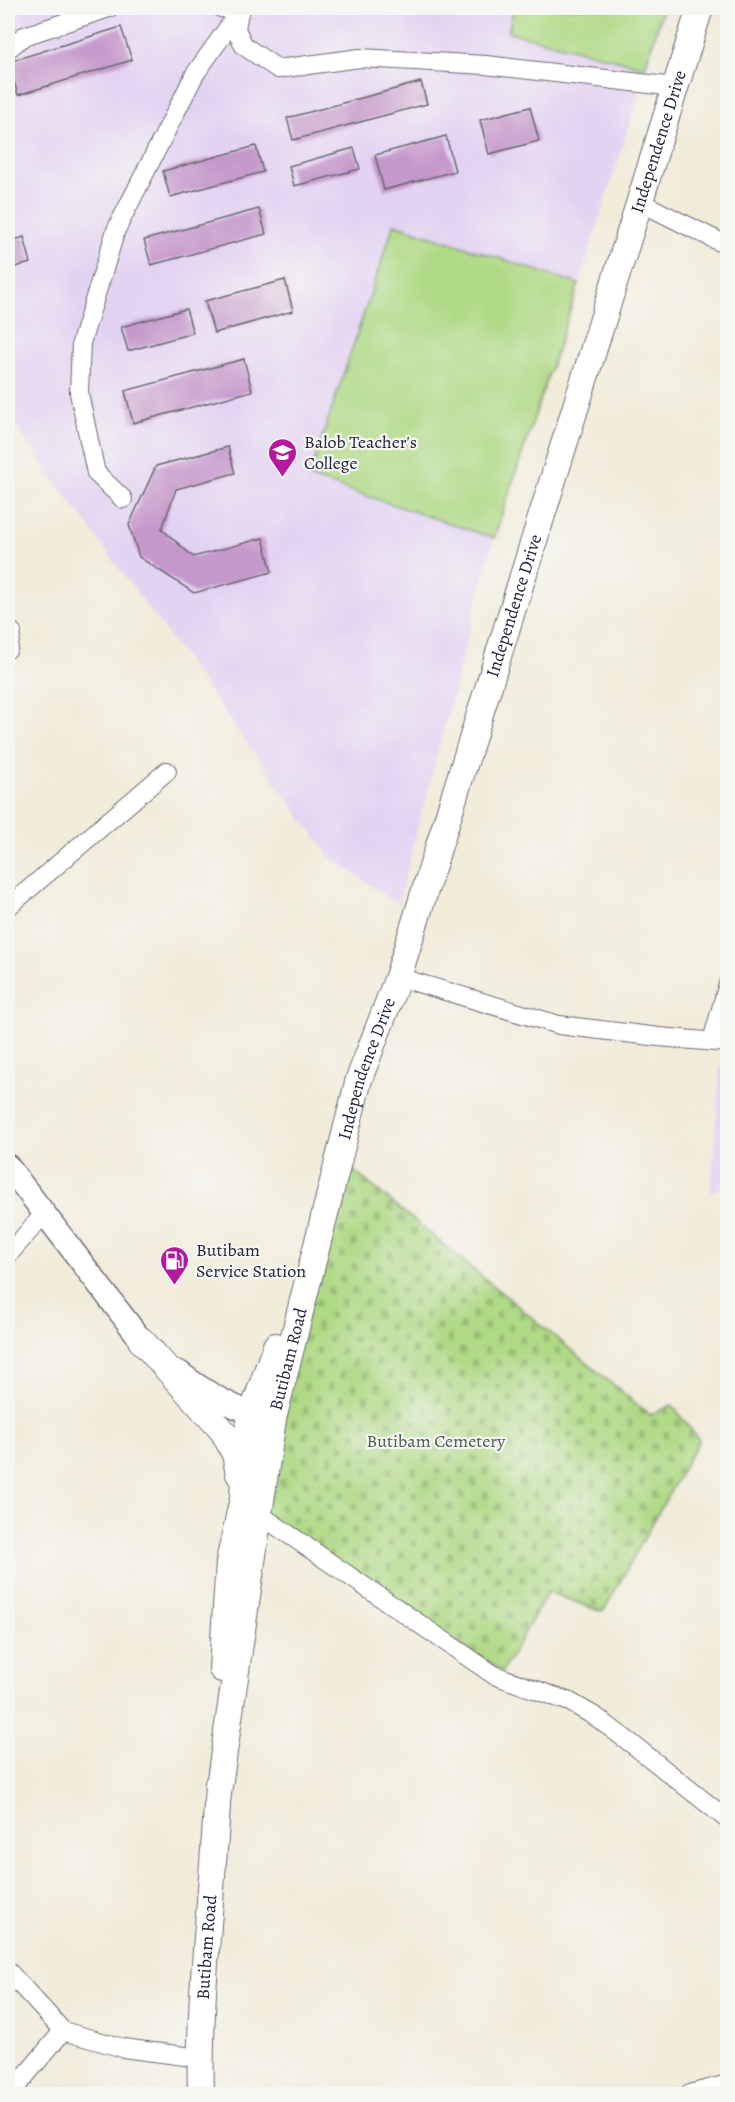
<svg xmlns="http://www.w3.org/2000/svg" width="735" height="2102" font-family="Alegreya,serif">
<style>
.built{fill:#e3d3f2}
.cemetery{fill:url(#cemetery-stones);stroke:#687e60;stroke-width:1.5}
.pitch{fill:#afd985;stroke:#687e60;stroke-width:1.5}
.building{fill:#c598ca}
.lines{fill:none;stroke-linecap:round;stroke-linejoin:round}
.minor-casing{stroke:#6a6872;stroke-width:20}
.tertiary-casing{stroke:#6a6872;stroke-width:25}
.secondary-casing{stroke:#6a6872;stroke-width:28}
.minor{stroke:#fff;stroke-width:18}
.tertiary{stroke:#fff;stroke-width:22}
.secondary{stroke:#fff;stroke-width:26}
.labels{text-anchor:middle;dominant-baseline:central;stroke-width:4.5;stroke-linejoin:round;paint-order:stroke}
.street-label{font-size:18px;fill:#22223b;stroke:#f6f6f2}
.poi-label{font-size:18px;fill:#22223b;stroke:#f6f6f2;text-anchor:start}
.park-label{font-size:18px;fill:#4c5951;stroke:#f6f6f2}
</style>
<defs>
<pattern id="cemetery-stones" width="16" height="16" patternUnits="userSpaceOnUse" patternTransform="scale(1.5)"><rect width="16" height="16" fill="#afd985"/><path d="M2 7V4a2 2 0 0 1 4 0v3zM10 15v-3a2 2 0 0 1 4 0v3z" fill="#96ba74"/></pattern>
</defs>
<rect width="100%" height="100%" fill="#f6f6f2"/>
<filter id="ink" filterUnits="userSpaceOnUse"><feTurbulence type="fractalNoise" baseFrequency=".0167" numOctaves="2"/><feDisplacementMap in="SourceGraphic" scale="12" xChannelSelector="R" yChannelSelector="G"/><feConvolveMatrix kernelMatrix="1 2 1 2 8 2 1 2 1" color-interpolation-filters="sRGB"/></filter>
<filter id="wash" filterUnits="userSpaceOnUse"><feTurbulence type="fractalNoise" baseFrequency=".008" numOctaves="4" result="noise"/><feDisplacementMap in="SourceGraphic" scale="24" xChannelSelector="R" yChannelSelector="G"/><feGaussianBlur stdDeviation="1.35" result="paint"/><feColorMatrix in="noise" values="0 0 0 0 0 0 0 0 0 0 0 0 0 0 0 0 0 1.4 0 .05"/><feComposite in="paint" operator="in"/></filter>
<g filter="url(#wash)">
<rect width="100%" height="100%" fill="#f1ebd9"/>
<g class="built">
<polygon points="8,8 666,8 579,284 494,537 398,904 331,858 8,416"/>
<polygon points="727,1046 727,1185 711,1192 720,1072"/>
</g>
<polygon class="cemetery" points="337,1157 650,1415 672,1405 699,1440 603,1612 548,1592 502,1672 259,1514"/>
<g class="pitch">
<polygon points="514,8 663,8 645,67 508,32"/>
<polygon points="394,224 579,284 494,538 309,477"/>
</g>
<g id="blocks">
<g class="building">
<polygon points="121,27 132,60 18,95 8,62"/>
<polygon points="421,82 427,104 293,140 287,118"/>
<polygon points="530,107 539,141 489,154 480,120"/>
<polygon points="446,136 455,171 384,190 375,155"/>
<polygon points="256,146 263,172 170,197 163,171"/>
<polygon points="354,148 360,169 294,186 289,166"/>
<polygon points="259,209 266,234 151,265 144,240"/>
<polygon points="24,237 31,263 8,269 8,242"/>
<polygon points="285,280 293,311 214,333 205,301"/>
<polygon points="186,309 193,333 128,351 121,327"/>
<polygon points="244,359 252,391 133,423 125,391"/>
<polygon points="228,447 235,473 176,489 162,529 193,557 263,538 272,572 194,593 139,557 129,525 156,466"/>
</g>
</g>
</g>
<g filter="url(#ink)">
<use href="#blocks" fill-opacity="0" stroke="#6a6872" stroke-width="1.5"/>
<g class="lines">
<defs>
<g id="minor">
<polyline points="221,8 239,10"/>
<polyline points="239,12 236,29 244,46 278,69 360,58 486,65 675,87"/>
<polyline points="8,49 24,36 109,8"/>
<polyline points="640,202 728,246"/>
<polyline points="123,499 96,473 79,393 81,343 116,230 195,74 242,8"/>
<polyline points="8,649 12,632"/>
<polyline points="8,907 167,771"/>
<polyline points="398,977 559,1025 659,1037 728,1043"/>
<polyline points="712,1041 728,984"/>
<polyline points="8,1255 44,1214"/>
<polyline points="259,1514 494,1675 570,1702 596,1717 636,1747 728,1820"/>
<polyline points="8,1971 63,2031 123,2048 200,2058"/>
<polyline points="10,2094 63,2031"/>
<polyline points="690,2094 728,2084"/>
</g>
<g id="tertiary">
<polyline points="8,1166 141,1340 153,1351"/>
<path d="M179,1372c27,21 56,38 90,46"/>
</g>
<g id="secondary">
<polyline points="141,1340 223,1431 235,1454 239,1474"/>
<polyline points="222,1669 229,1562 243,1498 246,1439 252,1414 276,1346"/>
<path id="s1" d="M217,1800l56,-381 86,-340 39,-102 302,-969"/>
<path id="s2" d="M201,2094c-3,-104 13,-207 17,-310"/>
</g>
</defs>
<use href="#minor" class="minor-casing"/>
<use href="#tertiary" class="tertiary-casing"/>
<use href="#secondary" class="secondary-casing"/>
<use href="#minor" class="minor"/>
<use href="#tertiary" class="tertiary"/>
<use href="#secondary" class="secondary"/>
</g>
</g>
<defs>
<symbol id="school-pin" viewBox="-11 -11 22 30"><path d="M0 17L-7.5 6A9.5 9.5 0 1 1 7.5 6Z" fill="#b5179e" stroke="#f6f6f2"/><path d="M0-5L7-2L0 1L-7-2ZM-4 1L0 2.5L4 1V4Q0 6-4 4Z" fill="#fff"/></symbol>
<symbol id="fuel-pin" viewBox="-11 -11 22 30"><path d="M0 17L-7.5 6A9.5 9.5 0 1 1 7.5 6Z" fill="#b5179e" stroke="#f6f6f2"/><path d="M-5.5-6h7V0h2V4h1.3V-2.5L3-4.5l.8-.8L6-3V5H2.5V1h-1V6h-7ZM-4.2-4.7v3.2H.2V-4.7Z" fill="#fff"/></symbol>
</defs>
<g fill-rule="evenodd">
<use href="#school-pin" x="266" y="436" width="33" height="45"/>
<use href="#fuel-pin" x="158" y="1244" width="33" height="45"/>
</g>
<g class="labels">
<g class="street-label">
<text stroke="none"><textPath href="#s1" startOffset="1720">Independence Drive</textPath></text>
<text stroke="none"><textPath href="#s1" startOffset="1234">Independence Drive</textPath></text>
<text stroke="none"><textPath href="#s1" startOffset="748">Independence Drive</textPath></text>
<text stroke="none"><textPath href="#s1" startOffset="447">Butibam Road</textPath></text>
<text stroke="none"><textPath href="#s2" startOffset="147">Butibam Road</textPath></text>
</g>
<g class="poi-label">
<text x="304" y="442">Balob Teacher's<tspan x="304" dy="21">College</tspan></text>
<text x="196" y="1250">Butibam<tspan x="196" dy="21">Service Station</tspan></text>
</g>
<g class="park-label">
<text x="436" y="1441">Butibam Cemetery</text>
</g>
</g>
<rect width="735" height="2102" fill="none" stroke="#f6f6f2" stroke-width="30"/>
</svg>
